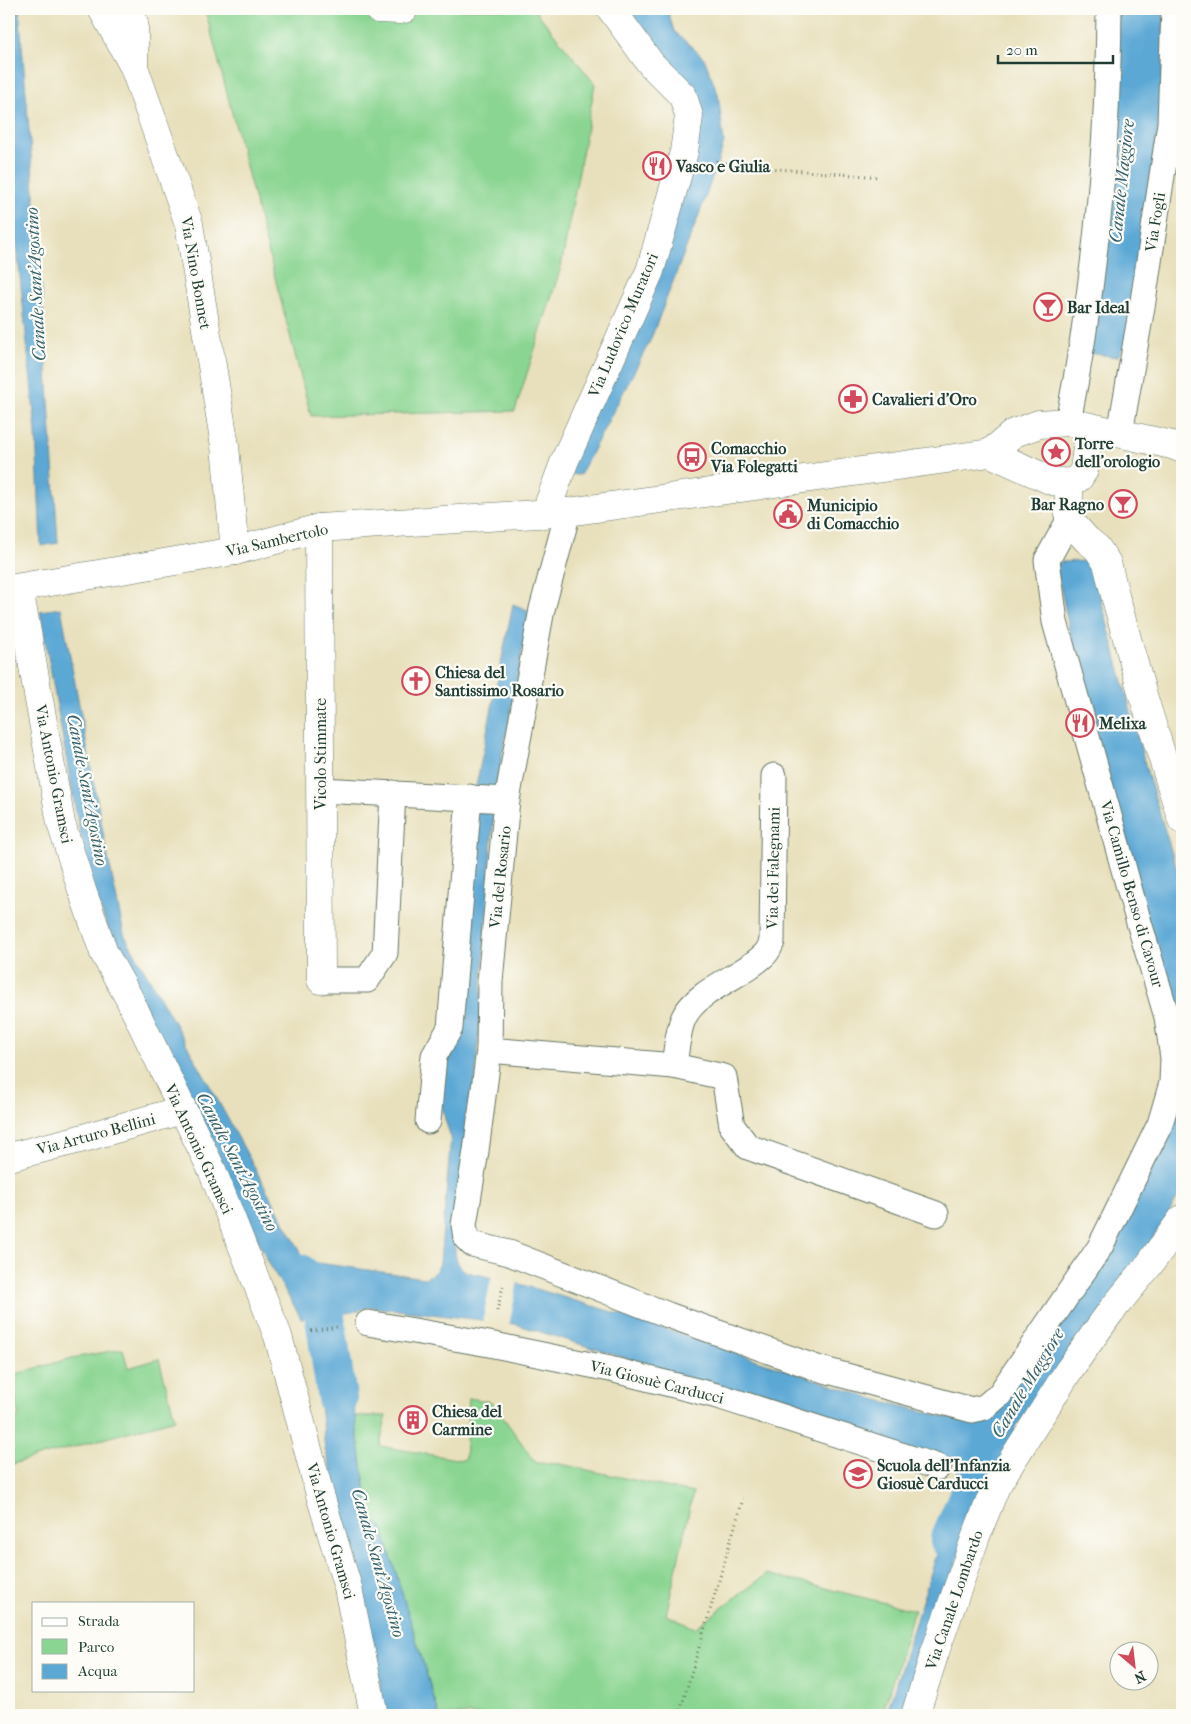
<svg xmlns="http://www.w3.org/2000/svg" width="1191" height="1724" font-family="'IM FELL French Canon',serif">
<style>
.green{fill:#8bd592;stroke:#558963}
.water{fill:#5ca8d5;stroke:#3e7284}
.pier{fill:#e8e0bc}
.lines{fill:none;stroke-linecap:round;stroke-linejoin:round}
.canal{stroke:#5ca8d5;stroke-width:40}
.pedestrian-casing{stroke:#657664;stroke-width:27}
.minor-casing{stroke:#657664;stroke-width:29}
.path{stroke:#657664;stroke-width:3;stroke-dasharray:1 4;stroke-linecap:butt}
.pedestrian{stroke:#fff;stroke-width:25}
.minor{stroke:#fff;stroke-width:28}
.labels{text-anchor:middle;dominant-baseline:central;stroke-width:4.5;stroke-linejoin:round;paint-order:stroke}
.poi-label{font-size:16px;font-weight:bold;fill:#1f3d34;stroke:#fdfcf7;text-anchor:start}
.street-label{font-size:16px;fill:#1f3d34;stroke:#fdfcf7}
.water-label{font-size:18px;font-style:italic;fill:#34626c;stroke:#fdfcf7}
</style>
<rect width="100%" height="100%" fill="#fdfcf7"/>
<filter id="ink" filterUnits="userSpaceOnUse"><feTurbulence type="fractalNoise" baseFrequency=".02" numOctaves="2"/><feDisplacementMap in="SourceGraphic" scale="10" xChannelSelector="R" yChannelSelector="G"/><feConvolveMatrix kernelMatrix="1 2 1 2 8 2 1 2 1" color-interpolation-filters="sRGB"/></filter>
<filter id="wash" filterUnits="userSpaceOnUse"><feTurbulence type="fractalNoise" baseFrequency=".0096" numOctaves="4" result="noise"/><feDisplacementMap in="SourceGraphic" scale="20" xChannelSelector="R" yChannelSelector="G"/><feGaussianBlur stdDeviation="1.12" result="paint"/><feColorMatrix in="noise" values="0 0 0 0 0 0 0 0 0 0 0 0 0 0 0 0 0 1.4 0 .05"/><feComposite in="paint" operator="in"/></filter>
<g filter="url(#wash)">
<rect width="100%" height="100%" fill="#e8e0bc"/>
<g class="green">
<polygon points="205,9 534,9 595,84 561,267 515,411 311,416"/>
<polygon points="123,1349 128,1368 159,1359 175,1419 9,1465 9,1447 10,1446 9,1428 19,1416 9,1376 72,1358"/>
<polygon points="469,1398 492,1402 536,1463 560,1464 693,1493 666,1615 695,1628 767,1574 914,1610 882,1715 439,1715 382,1527 370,1521 355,1416 386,1416 380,1446 462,1460 465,1459"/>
</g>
<g class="water">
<polygon points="9,9 19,9 41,275 58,543 41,546 36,431 9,170"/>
<polygon points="628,9 667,9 674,31 704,58 718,94 724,143 703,204 650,341 580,475 565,474 696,144 643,32"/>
<polygon points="1118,9 1164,9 1163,92 1128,341 1117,357 1088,353"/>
<polygon points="1086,561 1092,566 1148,775 1182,886 1182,1043 1080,682 1056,565 1061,562"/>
<path d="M513,604l17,7 -35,181 -19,282 -21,156c0,14 -3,35 12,42l56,13 103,31 248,83 99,25 23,-12 131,-196 20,-37 18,-44 17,-57v111l-13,24 -39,60 -142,202 -232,-76 -241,-75 -143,-17 -22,6 -48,6 -30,-50 -40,-80 -111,-228 -29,-74 -15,-69 -37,-207 21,-3 44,235 19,91 81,143 99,181 7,4 114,16c8,-4 13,-7 15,-15l11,-126c-16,-42 -12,-58 5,-99l19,-247z"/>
<polygon points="347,1341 356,1395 352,1397 370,1520 382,1527 439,1715 384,1715 377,1660 356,1559 325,1449 313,1345"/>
<polygon points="963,1485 980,1493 905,1715 886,1715 941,1541"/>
</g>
<g class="pier">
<polygon points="492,1275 518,1281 509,1326 482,1323"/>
<polygon points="372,1307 372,1310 350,1316 302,1321 299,1319 350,1313"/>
<polygon points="943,1460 988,1475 987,1477 942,1463"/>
</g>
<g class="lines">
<g class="canal">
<polyline points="298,1273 321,1291 337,1398"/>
<polyline points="950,1540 989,1448 1004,1422"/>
</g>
</g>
</g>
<g filter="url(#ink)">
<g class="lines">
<defs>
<g id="pedestrian">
<path d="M1068,422c27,-136 40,-274 41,-413"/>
<polyline points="1120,433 1143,301 1170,123 1174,9"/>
<polyline points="568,512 542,609 507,800 490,981 489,1050 476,1151 464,1225 466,1238 472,1244 509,1253 668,1315 817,1368 972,1410 985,1407 1000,1394 1100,1247 1160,1124 1172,1083 1173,1058 1167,1017 1135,909 1055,622 1047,560 1069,520"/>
<polyline points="321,790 507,800"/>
<polyline points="321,980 367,980 385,953 393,793"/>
<polyline points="489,1050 674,1066 724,1077 732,1126 748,1147 936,1214"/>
<path d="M674,1066c2,-14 4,-37 10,-49 14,-28 58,-40 80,-62 4,-3 6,-9 8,-13l2,-166"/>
<polyline points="428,1121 434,1056 450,1028 469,797"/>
<polyline points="368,1323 489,1344 610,1369 721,1397 938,1467"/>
</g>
<g id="minor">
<polyline points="102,9 134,67 189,224 225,446 235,551"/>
<polyline points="129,9 134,23 134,63"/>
<polyline points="378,9 400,10 404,9"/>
<polyline points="990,453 1052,481 1069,483"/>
<polyline points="1069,483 1069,520 1087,540 1097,548 1107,563 1116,599 1142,692 1182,820"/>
<polyline points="1069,483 1079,478 1084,470 1088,440 1086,431 1081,425"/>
<polyline points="545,514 565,460 650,271 684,152 689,116 683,96 651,64 611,9"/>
<polyline points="319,528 321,980"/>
<polyline points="19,588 61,823 82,890 104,953 129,998 212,1170 278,1336 320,1495 348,1588 374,1715"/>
<polyline points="9,589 235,551 319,528 568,512 990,453 1014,433 1039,424 1068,422 1172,445 1182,449"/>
<polyline points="9,1157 80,1139 182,1110"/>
<polyline points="915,1715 935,1652 976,1536 996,1486 1069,1370 1111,1311 1149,1265 1182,1219"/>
</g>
</defs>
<use href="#pedestrian" class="pedestrian-casing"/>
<use href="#minor" class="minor-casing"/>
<g class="path">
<polyline points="716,161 740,166 880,177"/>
<polyline points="497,1311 503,1286"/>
<polyline points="311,1331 337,1327"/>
<polyline points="679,1715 743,1499"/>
</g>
<use href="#pedestrian" class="pedestrian"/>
<use href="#minor" class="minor"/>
</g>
</g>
<defs>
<symbol id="restaurant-ring" viewBox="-11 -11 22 22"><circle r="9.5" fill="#fdfcf7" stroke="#d1495b" stroke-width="1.5"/><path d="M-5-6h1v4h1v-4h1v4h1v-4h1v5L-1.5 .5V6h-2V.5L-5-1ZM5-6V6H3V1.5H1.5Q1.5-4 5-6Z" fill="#d1495b"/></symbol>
<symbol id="bar-ring" viewBox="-11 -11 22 22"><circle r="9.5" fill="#fdfcf7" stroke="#d1495b" stroke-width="1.5"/><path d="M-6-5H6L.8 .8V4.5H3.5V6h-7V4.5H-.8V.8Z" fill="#d1495b"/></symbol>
<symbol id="pharmacy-ring" viewBox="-11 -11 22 22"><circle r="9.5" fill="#fdfcf7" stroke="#d1495b" stroke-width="1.5"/><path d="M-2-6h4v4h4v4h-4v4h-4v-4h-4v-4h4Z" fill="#d1495b"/></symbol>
<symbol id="sight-ring" viewBox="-11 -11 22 22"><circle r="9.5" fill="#fdfcf7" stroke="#d1495b" stroke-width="1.5"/><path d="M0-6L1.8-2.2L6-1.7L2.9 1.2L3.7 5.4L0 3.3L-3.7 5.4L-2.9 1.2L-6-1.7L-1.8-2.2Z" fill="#d1495b"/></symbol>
<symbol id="bus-ring" viewBox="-11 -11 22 22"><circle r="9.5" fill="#fdfcf7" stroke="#d1495b" stroke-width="1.5"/><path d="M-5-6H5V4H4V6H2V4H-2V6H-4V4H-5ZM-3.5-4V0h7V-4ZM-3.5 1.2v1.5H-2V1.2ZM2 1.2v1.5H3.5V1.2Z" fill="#d1495b"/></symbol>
<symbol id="civic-ring" viewBox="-11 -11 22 22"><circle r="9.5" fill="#fdfcf7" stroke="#d1495b" stroke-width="1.5"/><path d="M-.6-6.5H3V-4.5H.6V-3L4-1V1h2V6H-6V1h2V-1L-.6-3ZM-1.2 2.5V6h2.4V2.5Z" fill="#d1495b"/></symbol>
<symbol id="church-ring" viewBox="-11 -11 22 22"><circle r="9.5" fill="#fdfcf7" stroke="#d1495b" stroke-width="1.5"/><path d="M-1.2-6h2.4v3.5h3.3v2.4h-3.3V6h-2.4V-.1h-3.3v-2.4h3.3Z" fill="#d1495b"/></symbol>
<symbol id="building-ring" viewBox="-11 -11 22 22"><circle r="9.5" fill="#fdfcf7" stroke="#d1495b" stroke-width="1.5"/><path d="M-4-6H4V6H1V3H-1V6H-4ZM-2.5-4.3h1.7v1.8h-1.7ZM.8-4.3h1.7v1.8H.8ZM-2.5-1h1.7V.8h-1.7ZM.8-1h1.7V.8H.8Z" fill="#d1495b"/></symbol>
<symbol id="school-ring" viewBox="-11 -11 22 22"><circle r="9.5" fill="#fdfcf7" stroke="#d1495b" stroke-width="1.5"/><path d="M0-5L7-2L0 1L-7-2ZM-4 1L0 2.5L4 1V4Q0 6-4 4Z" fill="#d1495b"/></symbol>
</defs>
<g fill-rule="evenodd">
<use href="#restaurant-ring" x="641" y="150" width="32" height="32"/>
<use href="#bar-ring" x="1032" y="291" width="32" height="32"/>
<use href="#pharmacy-ring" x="837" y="383" width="32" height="32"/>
<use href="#sight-ring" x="1040" y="436" width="32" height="32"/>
<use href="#bus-ring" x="676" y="441" width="32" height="32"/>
<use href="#bar-ring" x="1107" y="488" width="32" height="32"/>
<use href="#civic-ring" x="772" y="498" width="32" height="32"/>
<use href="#church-ring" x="400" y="665" width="32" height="32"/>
<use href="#restaurant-ring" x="1064" y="707" width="32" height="32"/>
<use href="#building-ring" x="397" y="1404" width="32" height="32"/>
<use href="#school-ring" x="842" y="1458" width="32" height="32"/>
</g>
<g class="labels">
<g class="poi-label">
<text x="676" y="166">Vasco e Giulia</text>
<text x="1067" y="307">Bar Ideal</text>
<text x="872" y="399">Cavalieri d'Oro</text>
<text x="1075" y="443">Torre<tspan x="1075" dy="18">dell'orologio</tspan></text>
<text x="711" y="448">Comacchio<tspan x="711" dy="18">Via Folegatti</tspan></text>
<text x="1104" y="504" text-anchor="end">Bar Ragno</text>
<text x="807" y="505">Municipio<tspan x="807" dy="18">di Comacchio</tspan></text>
<text x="435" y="672">Chiesa del<tspan x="435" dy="18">Santissimo Rosario</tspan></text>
<text x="1099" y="723">Melixa</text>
<text x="432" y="1411">Chiesa del<tspan x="432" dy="18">Carmine</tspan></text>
<text x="877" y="1465">Scuola dell'Infanzia<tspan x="877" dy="18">Giosuè Carducci</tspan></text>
</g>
<g class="street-label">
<text transform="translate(1155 222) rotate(-81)">Via Fogli</text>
<text transform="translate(196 273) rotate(80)">Via Nino Bonnet</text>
<text transform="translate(623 325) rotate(-67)">Via Ludovico Muratori</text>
<text transform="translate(277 540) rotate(-13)">Via Sambertolo</text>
<text transform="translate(320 754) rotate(-90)">Vicolo Stimmate</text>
<text transform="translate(54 774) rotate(79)">Via Antonio Gramsci</text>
<text transform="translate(773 868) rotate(-89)">Via dei Falegnami</text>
<text transform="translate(500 877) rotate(-84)">Via del Rosario</text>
<text transform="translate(1132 894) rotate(74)">Via Camillo Benso di Cavour</text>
<text transform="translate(96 1134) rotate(-15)">Via Arturo Bellini</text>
<text transform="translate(199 1149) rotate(65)">Via Antonio Gramsci</text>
<text transform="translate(657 1382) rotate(14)">Via Giosuè Carducci</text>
<text transform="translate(331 1531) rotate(74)">Via Antonio Gramsci</text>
<text transform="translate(954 1600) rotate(-71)">Via Canale Lombardo</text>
</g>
<g class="water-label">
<text transform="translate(1122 181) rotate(-84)">Canale Maggiore</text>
<text transform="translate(36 284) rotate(-93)">Canale Sant'Agostino</text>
<text transform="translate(87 790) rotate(79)">Canale Sant'Agostino</text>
<text transform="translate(237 1162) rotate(62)">Canale Sant'Agostino</text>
<text transform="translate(1028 1383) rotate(-59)">Canale Maggiore</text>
<text transform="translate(378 1563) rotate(74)">Canale Sant'Agostino</text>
</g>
</g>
<rect width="1191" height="1724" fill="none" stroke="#fdfcf7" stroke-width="30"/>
<rect x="32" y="1602" width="162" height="90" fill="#fdfcf7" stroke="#a4b0a9"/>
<rect x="42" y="1618" width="25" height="8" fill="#ffffff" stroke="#a4b0a9"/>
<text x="78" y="1626" font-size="15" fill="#1f3d34">Strada</text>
<rect x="42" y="1639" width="25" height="15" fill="#8bd592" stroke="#a4b0a9"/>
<text x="78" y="1652" font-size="15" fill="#1f3d34">Parco</text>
<rect x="42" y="1664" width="25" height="15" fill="#5ca8d5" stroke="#a4b0a9"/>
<text x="78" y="1676" font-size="15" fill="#1f3d34">Acqua</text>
<g transform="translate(1134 1666) rotate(152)"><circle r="24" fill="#fdfcf7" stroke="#a4b0a9"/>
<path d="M0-4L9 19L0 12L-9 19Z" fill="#d1495b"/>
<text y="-8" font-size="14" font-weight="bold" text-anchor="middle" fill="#1f3d34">N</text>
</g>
<path d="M998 55v8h115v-8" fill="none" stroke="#1f3d34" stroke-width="2.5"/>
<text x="1006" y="55" font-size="15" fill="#1f3d34" stroke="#fdfcf7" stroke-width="4" paint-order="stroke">20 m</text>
</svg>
